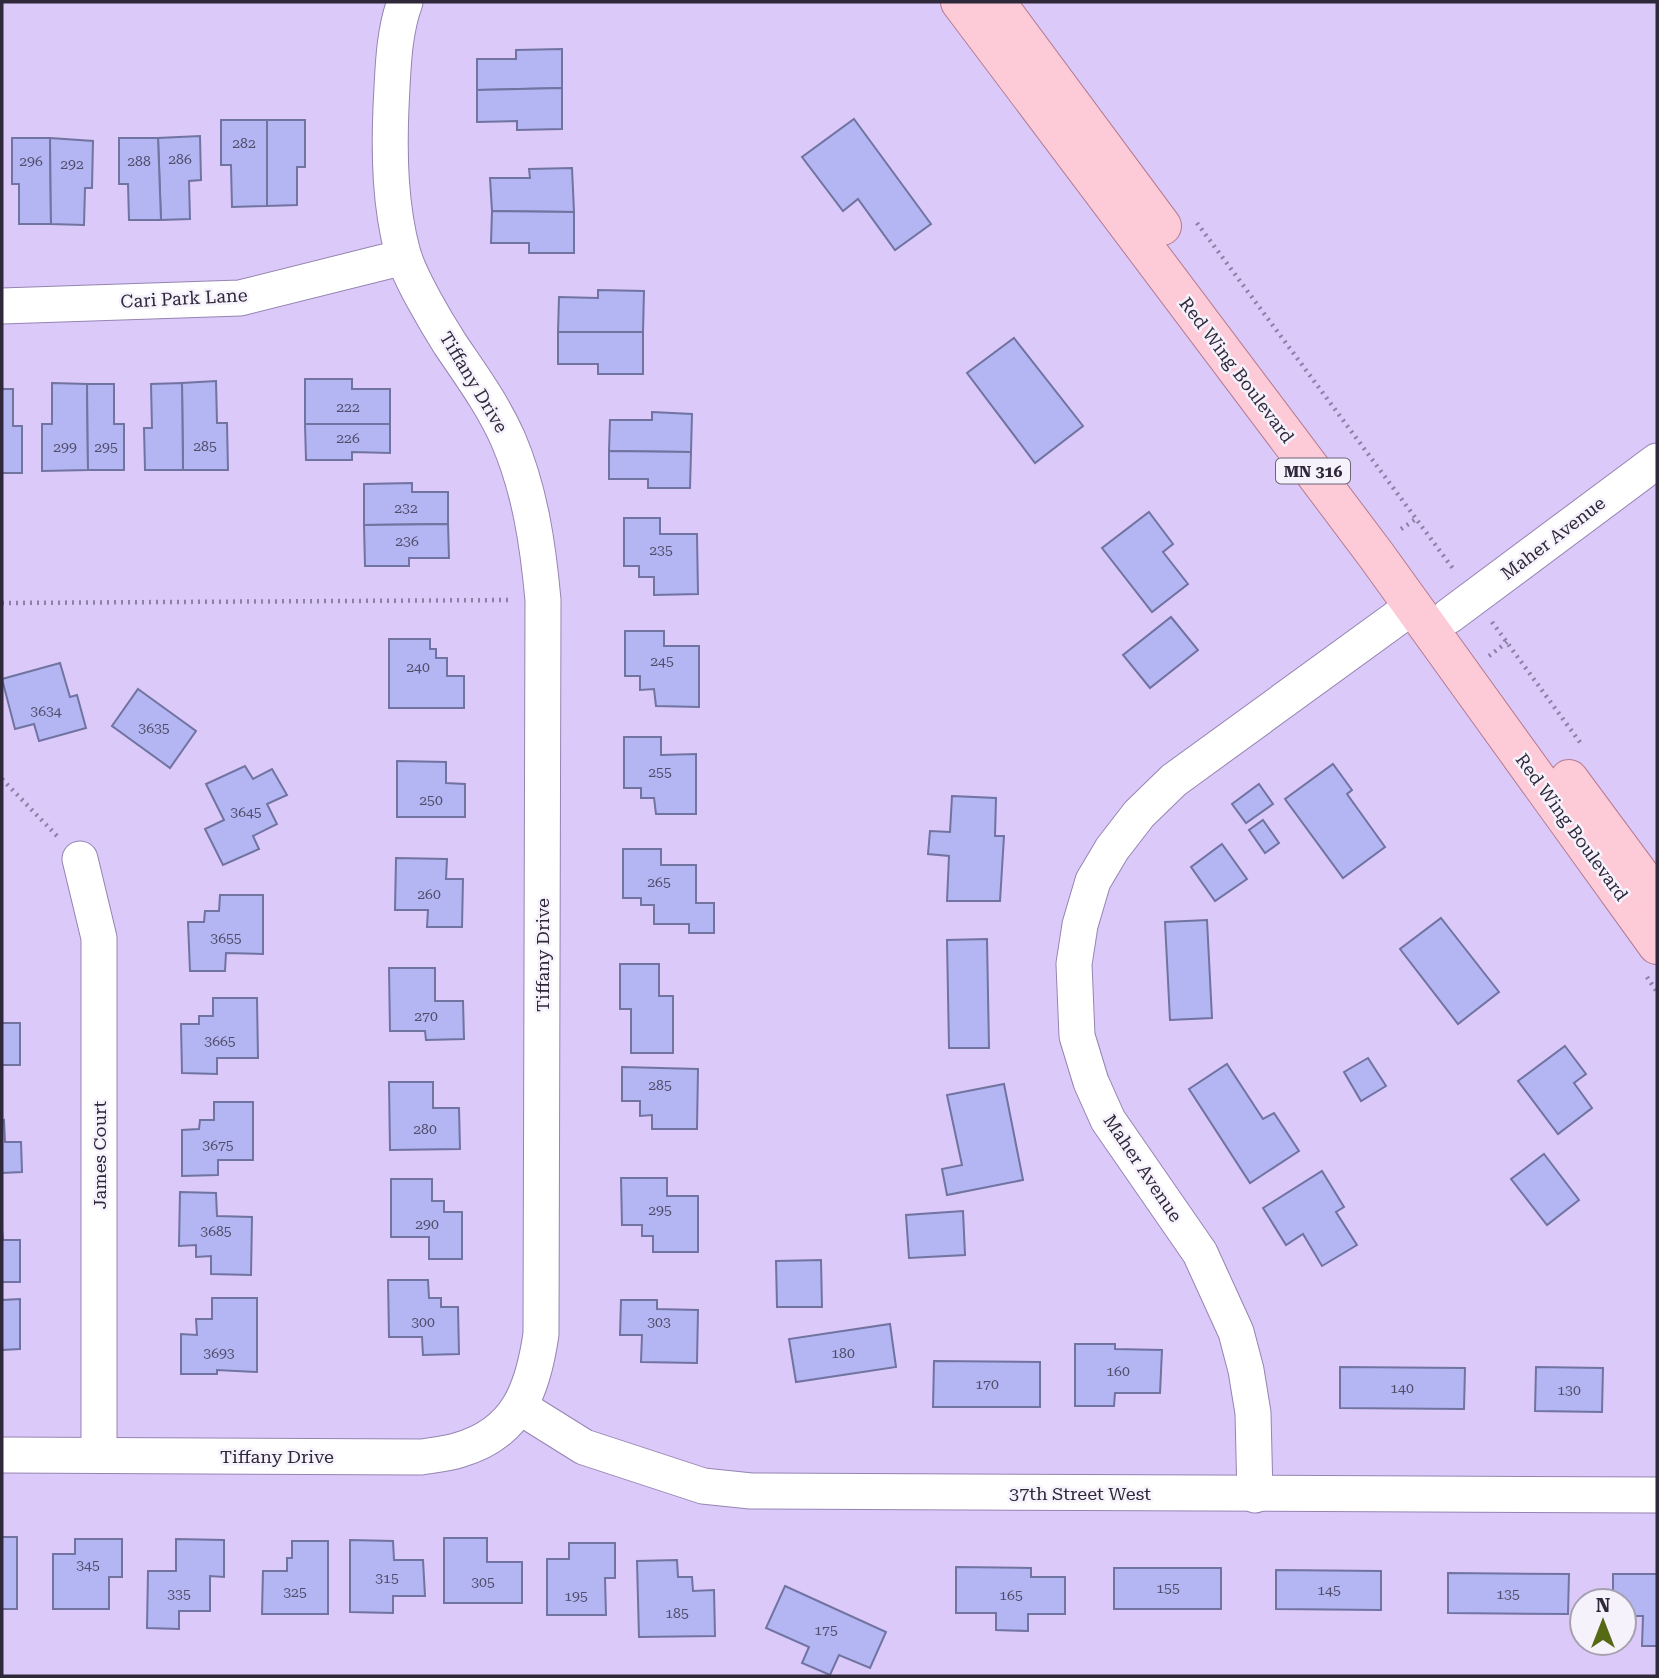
<svg xmlns="http://www.w3.org/2000/svg" width="1659" height="1678" font-family="'Roboto Serif',serif">
<style>
.building{fill:#b3b6f3;stroke:#7173a0;stroke-width:2}
.lines{fill:none;stroke-linecap:round;stroke-linejoin:round}
.street-casing{stroke:#9584b2;stroke-width:37}
.primary-casing{stroke:#b47b90;stroke-width:40}
.path{stroke:#8d80a4;stroke-width:4.5;stroke-dasharray:2 5;stroke-linecap:butt}
.street{stroke:#fff;stroke-width:35}
.primary{stroke:#fdcad8;stroke-width:38}
.labels{text-anchor:middle;dominant-baseline:central;stroke-width:5;stroke-linejoin:round;paint-order:stroke}
.number-label{font-size:14px;fill:#504c69}
.shield{fill:#f6f2fc;stroke:#6b6575;stroke-width:2}
.shield-label{font-size:16px;font-weight:bold;fill:#2f283b}
.street-label{font-size:18px;fill:#2f283b;stroke:#f6f2fc}
</style>
<rect width="100%" height="100%" fill="#dbc9fa"/>
<g class="building">
<polygon points="562,49 562,88 477,90 477,59 516,59 516,50"/>
<polygon points="562,88 562,129 517,130 517,121 477,122 477,90"/>
<polygon points="854,119 931,224 895,250 858,199 843,211 802,157"/>
<polygon points="221,120 267,120 267,206 232,207 231,165 221,165"/>
<polygon points="267,120 305,120 305,167 297,167 297,205 267,206"/>
<polygon points="200,136 201,180 189,181 190,219 161,220 158,138"/>
<polygon points="12,138 50,138 51,224 19,224 19,184 12,184"/>
<polygon points="50,138 93,141 92,188 85,188 84,225 51,224"/>
<polygon points="119,138 158,138 161,220 129,220 128,184 119,184"/>
<polygon points="572,168 574,212 492,211 490,178 530,178 529,169"/>
<polygon points="492,211 574,212 574,253 529,253 529,243 491,243"/>
<polygon points="598,290 644,291 643,332 558,332 559,297 598,298"/>
<polygon points="558,332 643,332 643,374 598,374 598,364 558,364"/>
<polygon points="1014,338 1083,426 1035,463 967,373"/>
<polygon points="305,379 352,379 352,389 390,389 390,424 305,424"/>
<polygon points="216,381 217,423 227,423 228,470 183,470 182,383"/>
<polygon points="52,383 87,384 88,470 42,471 42,424 52,424"/>
<polygon points="182,383 183,470 145,470 144,428 152,428 151,384"/>
<polygon points="87,384 114,384 114,424 124,424 124,470 88,470"/>
<polygon points="2,389 13,389 13,426 22,426 22,473 2,473"/>
<polygon points="652,412 692,414 691,452 609,451 610,420 652,420"/>
<polygon points="305,424 390,424 390,453 352,452 352,460 306,460"/>
<polygon points="609,451 691,452 690,488 648,488 648,479 609,479"/>
<polygon points="412,483 412,492 448,492 448,524 364,525 364,484"/>
<polygon points="1149,512 1173,544 1163,552 1188,584 1152,612 1102,548"/>
<polygon points="624,518 660,518 660,534 697,534 698,594 654,595 654,577 639,577 639,566 624,566"/>
<polygon points="448,524 449,558 409,558 409,566 365,566 364,525"/>
<polygon points="1171,617 1198,650 1150,688 1123,655"/>
<polygon points="625,631 664,631 664,646 699,646 699,707 656,706 654,689 640,690 640,676 625,676"/>
<polygon points="389,639 430,639 430,649 436,649 436,658 447,658 447,676 464,676 464,708 389,708"/>
<polygon points="60,663 70,697 77,695 86,728 39,741 34,724 15,729 2,679"/>
<polygon points="138,689 196,731 170,768 112,726"/>
<polygon points="624,737 661,737 661,755 696,754 696,814 656,814 654,798 641,798 641,788 624,788"/>
<polygon points="397,761 446,762 446,783 465,784 465,817 397,817"/>
<polygon points="1333,764 1352,790 1347,794 1385,847 1343,878 1285,799"/>
<polygon points="245,766 253,779 272,769 287,795 267,804 277,824 253,836 259,849 223,865 205,829 224,820 206,784"/>
<polygon points="1259,784 1273,804 1246,823 1232,804"/>
<polygon points="952,796 996,798 995,836 1004,836 1000,901 947,901 949,856 928,854 930,831 950,832"/>
<polygon points="1263,820 1279,843 1265,853 1249,830"/>
<polygon points="1222,844 1247,879 1215,901 1191,867"/>
<polygon points="623,849 661,849 661,865 696,865 696,903 714,903 714,933 689,933 689,924 654,924 654,905 641,905 641,898 623,898"/>
<polygon points="396,858 447,859 446,879 463,879 462,927 427,927 428,910 395,910"/>
<polygon points="220,895 263,895 263,954 226,953 225,971 190,971 188,922 204,922 205,911 219,911"/>
<polygon points="1441,918 1499,992 1458,1024 1400,949"/>
<polygon points="1207,920 1212,1018 1170,1020 1165,922"/>
<polygon points="987,939 989,1048 949,1048 947,940"/>
<polygon points="620,964 659,964 659,996 673,996 673,1053 631,1053 631,1009 620,1009"/>
<polygon points="389,968 435,968 435,1001 463,1001 464,1039 426,1040 425,1031 390,1031"/>
<polygon points="213,998 257,998 258,1058 217,1058 217,1074 182,1073 181,1024 199,1024 199,1016 213,1016"/>
<rect x="2" y="1023" width="18" height="42"/>
<polygon points="1565,1046 1586,1074 1574,1083 1592,1108 1558,1134 1518,1081"/>
<polygon points="1368,1058 1386,1086 1361,1101 1344,1072"/>
<polygon points="1227,1064 1263,1119 1274,1113 1299,1151 1250,1183 1189,1089"/>
<polygon points="622,1067 698,1069 697,1129 652,1129 652,1115 640,1116 640,1101 622,1101"/>
<polygon points="389,1082 433,1082 433,1108 459,1108 460,1149 390,1150"/>
<polygon points="1004,1084 1023,1180 947,1195 942,1169 962,1165 947,1095"/>
<polygon points="214,1102 253,1102 253,1160 218,1160 218,1175 182,1176 182,1130 199,1129 200,1120 214,1120"/>
<polygon points="4,1120 5,1142 21,1142 22,1172 2,1173 2,1121"/>
<polygon points="1544,1154 1579,1200 1547,1225 1511,1179"/>
<polygon points="1322,1171 1344,1207 1336,1212 1357,1245 1322,1266 1303,1234 1286,1245 1263,1208"/>
<polygon points="621,1178 667,1178 667,1196 698,1196 698,1252 653,1252 653,1236 642,1236 642,1225 622,1225"/>
<polygon points="391,1179 432,1179 432,1201 444,1201 444,1212 462,1212 462,1259 429,1259 429,1237 391,1237"/>
<polygon points="180,1192 216,1193 217,1216 252,1217 251,1275 211,1274 211,1256 196,1257 196,1245 179,1246"/>
<polygon points="963,1211 965,1255 909,1258 906,1215"/>
<polygon points="2,1230 3,1240 20,1240 20,1282 2,1282"/>
<polygon points="821,1260 822,1307 777,1307 776,1261"/>
<polygon points="388,1280 428,1280 429,1298 441,1298 441,1307 458,1307 459,1354 423,1355 422,1337 389,1337"/>
<polygon points="212,1298 257,1298 257,1372 217,1370 217,1374 181,1374 181,1334 197,1335 196,1319 212,1319"/>
<polygon points="20,1299 20,1349 2,1350 2,1357 2,1300"/>
<polygon points="621,1300 657,1300 657,1309 698,1310 697,1363 641,1362 642,1335 620,1335"/>
<polygon points="890,1324 896,1367 796,1382 789,1339"/>
<polygon points="1075,1344 1115,1344 1115,1349 1162,1350 1160,1393 1115,1393 1114,1406 1075,1406"/>
<polygon points="934,1361 1040,1362 1040,1407 933,1407"/>
<polygon points="1340,1367 1465,1368 1464,1409 1340,1408"/>
<polygon points="1536,1367 1603,1368 1602,1412 1535,1411"/>
<rect x="2" y="1537" width="15" height="72"/>
<polygon points="444,1538 487,1538 487,1562 522,1562 522,1603 444,1603"/>
<polygon points="75,1539 122,1539 122,1577 109,1577 109,1609 53,1609 53,1554 75,1554"/>
<polygon points="176,1539 224,1540 224,1577 210,1576 210,1611 179,1611 179,1629 147,1628 148,1571 176,1571"/>
<polygon points="350,1540 393,1541 394,1560 423,1560 425,1596 393,1596 393,1613 350,1612"/>
<polygon points="292,1541 328,1541 328,1614 262,1614 263,1571 287,1571 287,1558 292,1558"/>
<polygon points="569,1543 615,1543 615,1578 605,1578 606,1615 547,1615 547,1559 569,1559"/>
<polygon points="677,1560 678,1577 692,1577 693,1591 714,1590 715,1636 639,1637 637,1561"/>
<polygon points="956,1567 1031,1568 1031,1577 1065,1577 1065,1614 1028,1614 1028,1631 996,1630 996,1613 956,1613"/>
<rect x="1114" y="1568" width="107" height="41"/>
<polygon points="1276,1570 1381,1571 1381,1610 1276,1609"/>
<polygon points="1448,1573 1569,1574 1568,1614 1448,1613"/>
<polygon points="1613,1574 1657,1574 1657,1646 1642,1646 1643,1616 1624,1616 1624,1601 1613,1601"/>
<polygon points="785,1586 886,1632 870,1668 839,1655 830,1675 802,1663 809,1647 766,1628"/>
</g>
<g class="lines">
<defs>
<g id="street">
<polyline points="2,306 240,298 404,257"/>
<polyline points="1449,616 1657,461"/>
<polyline points="80,859 99,938 99,1454"/>
<polyline points="520,1407 584,1447 703,1486 751,1491 1657,1495"/>
<path d="M2,1455l419,2c12,-2 26,-3 38,-7 59,-17 74,-61 82,-116l2,-734c-5,-55 -13,-110 -35,-161 -15,-34 -37,-64 -58,-95 -14,-22 -40,-66 -47,-90 -13,-48 -14,-98 -12,-147 2,-35 2,-73 14,-105"/>
<polyline points="1255,1495 1253,1413 1246,1370 1236,1332 1200,1253 1108,1120 1091,1082 1077,1036 1074,964 1080,925 1093,881 1112,849 1139,814 1174,780 1412,607"/>
</g>
<g id="primary">
<polyline points="960,2 1376,555 1657,945"/>
<polyline points="996,2 1162,226"/>
<polyline points="1569,779 1657,898"/>
</g>
</defs>
<use href="#street" class="street-casing"/>
<use href="#primary" class="primary-casing"/>
<g class="path">
<polyline points="1197,223 1454,570"/>
<polyline points="1401,529 1416,519"/>
<polyline points="2,603 510,600"/>
<polyline points="1492,622 1582,745"/>
<polyline points="1489,656 1507,642"/>
<polyline points="2,779 57,836"/>
<polyline points="1647,977 1657,992"/>
</g>
<use href="#street" class="street"/>
<use href="#primary" class="primary"/>
</g>
<g class="labels">
<g class="number-label">
<text x="244" y="143">282</text>
<text x="180" y="159">286</text>
<text x="31" y="161">296</text>
<text x="139" y="161">288</text>
<text x="72" y="164">292</text>
<text x="348" y="407">222</text>
<text x="348" y="438">226</text>
<text x="205" y="446">285</text>
<text x="65" y="447">299</text>
<text x="106" y="447">295</text>
<text x="406" y="508">232</text>
<text x="407" y="541">236</text>
<text x="661" y="550">235</text>
<text x="662" y="661">245</text>
<text x="418" y="667">240</text>
<text x="46" y="711">3634</text>
<text x="154" y="728">3635</text>
<text x="660" y="772">255</text>
<text x="431" y="800">250</text>
<text x="246" y="812">3645</text>
<text x="659" y="882">265</text>
<text x="429" y="894">260</text>
<text x="226" y="938">3655</text>
<text x="426" y="1016">270</text>
<text x="220" y="1041">3665</text>
<text x="660" y="1085">285</text>
<text x="425" y="1129">280</text>
<text x="218" y="1145">3675</text>
<text x="660" y="1210">295</text>
<text x="427" y="1224">290</text>
<text x="216" y="1231">3685</text>
<text x="423" y="1322">300</text>
<text x="659" y="1322">303</text>
<text x="219" y="1353">3693</text>
<text x="843" y="1353">180</text>
<text x="1118" y="1371">160</text>
<text x="987" y="1384">170</text>
<text x="1402" y="1388">140</text>
<text x="1569" y="1390">130</text>
<text x="88" y="1565">345</text>
<text x="387" y="1578">315</text>
<text x="483" y="1582">305</text>
<text x="1168" y="1588">155</text>
<text x="1329" y="1590">145</text>
<text x="295" y="1592">325</text>
<text x="179" y="1594">335</text>
<text x="1508" y="1594">135</text>
<text x="1011" y="1595">165</text>
<text x="576" y="1596">195</text>
<text x="677" y="1613">185</text>
<text x="826" y="1630">175</text>
</g>
<rect class="shield" x="1276" y="458.5" width="74" height="25" rx="5"/>
<g class="shield-label">
<text x="1313" y="471">MN 316</text>
</g>
<g class="street-label">
<text transform="translate(184 298) rotate(-3)">Cari Park Lane</text>
<text transform="translate(1237 370) rotate(53)">Red Wing Boulevard</text>
<text transform="translate(474 382) rotate(59)">Tiffany Drive</text>
<text transform="translate(1553 538) rotate(-37)">Maher Avenue</text>
<text transform="translate(1572 827) rotate(54)">Red Wing Boulevard</text>
<text transform="translate(542 955) rotate(-90)">Tiffany Drive</text>
<text transform="translate(99 1155) rotate(-90)">James Court</text>
<text transform="translate(1143 1168) rotate(56)">Maher Avenue</text>
<text x="277" y="1456">Tiffany Drive</text>
<text x="1080" y="1493">37th Street West</text>
</g>
</g>
<rect width="1659" height="1678" fill="none" stroke="#2f283b" stroke-width="7"/>
<g transform="translate(1603 1622)"><circle r="33" fill="#f6f2fc" stroke="#a6a1af" stroke-width="2"/>
<path d="M0-5L12 26L0 18L-12 26Z" fill="#566915"/>
<text y="-10" font-size="19" font-weight="bold" text-anchor="middle" fill="#2f283b">N</text>
</g>
</svg>
